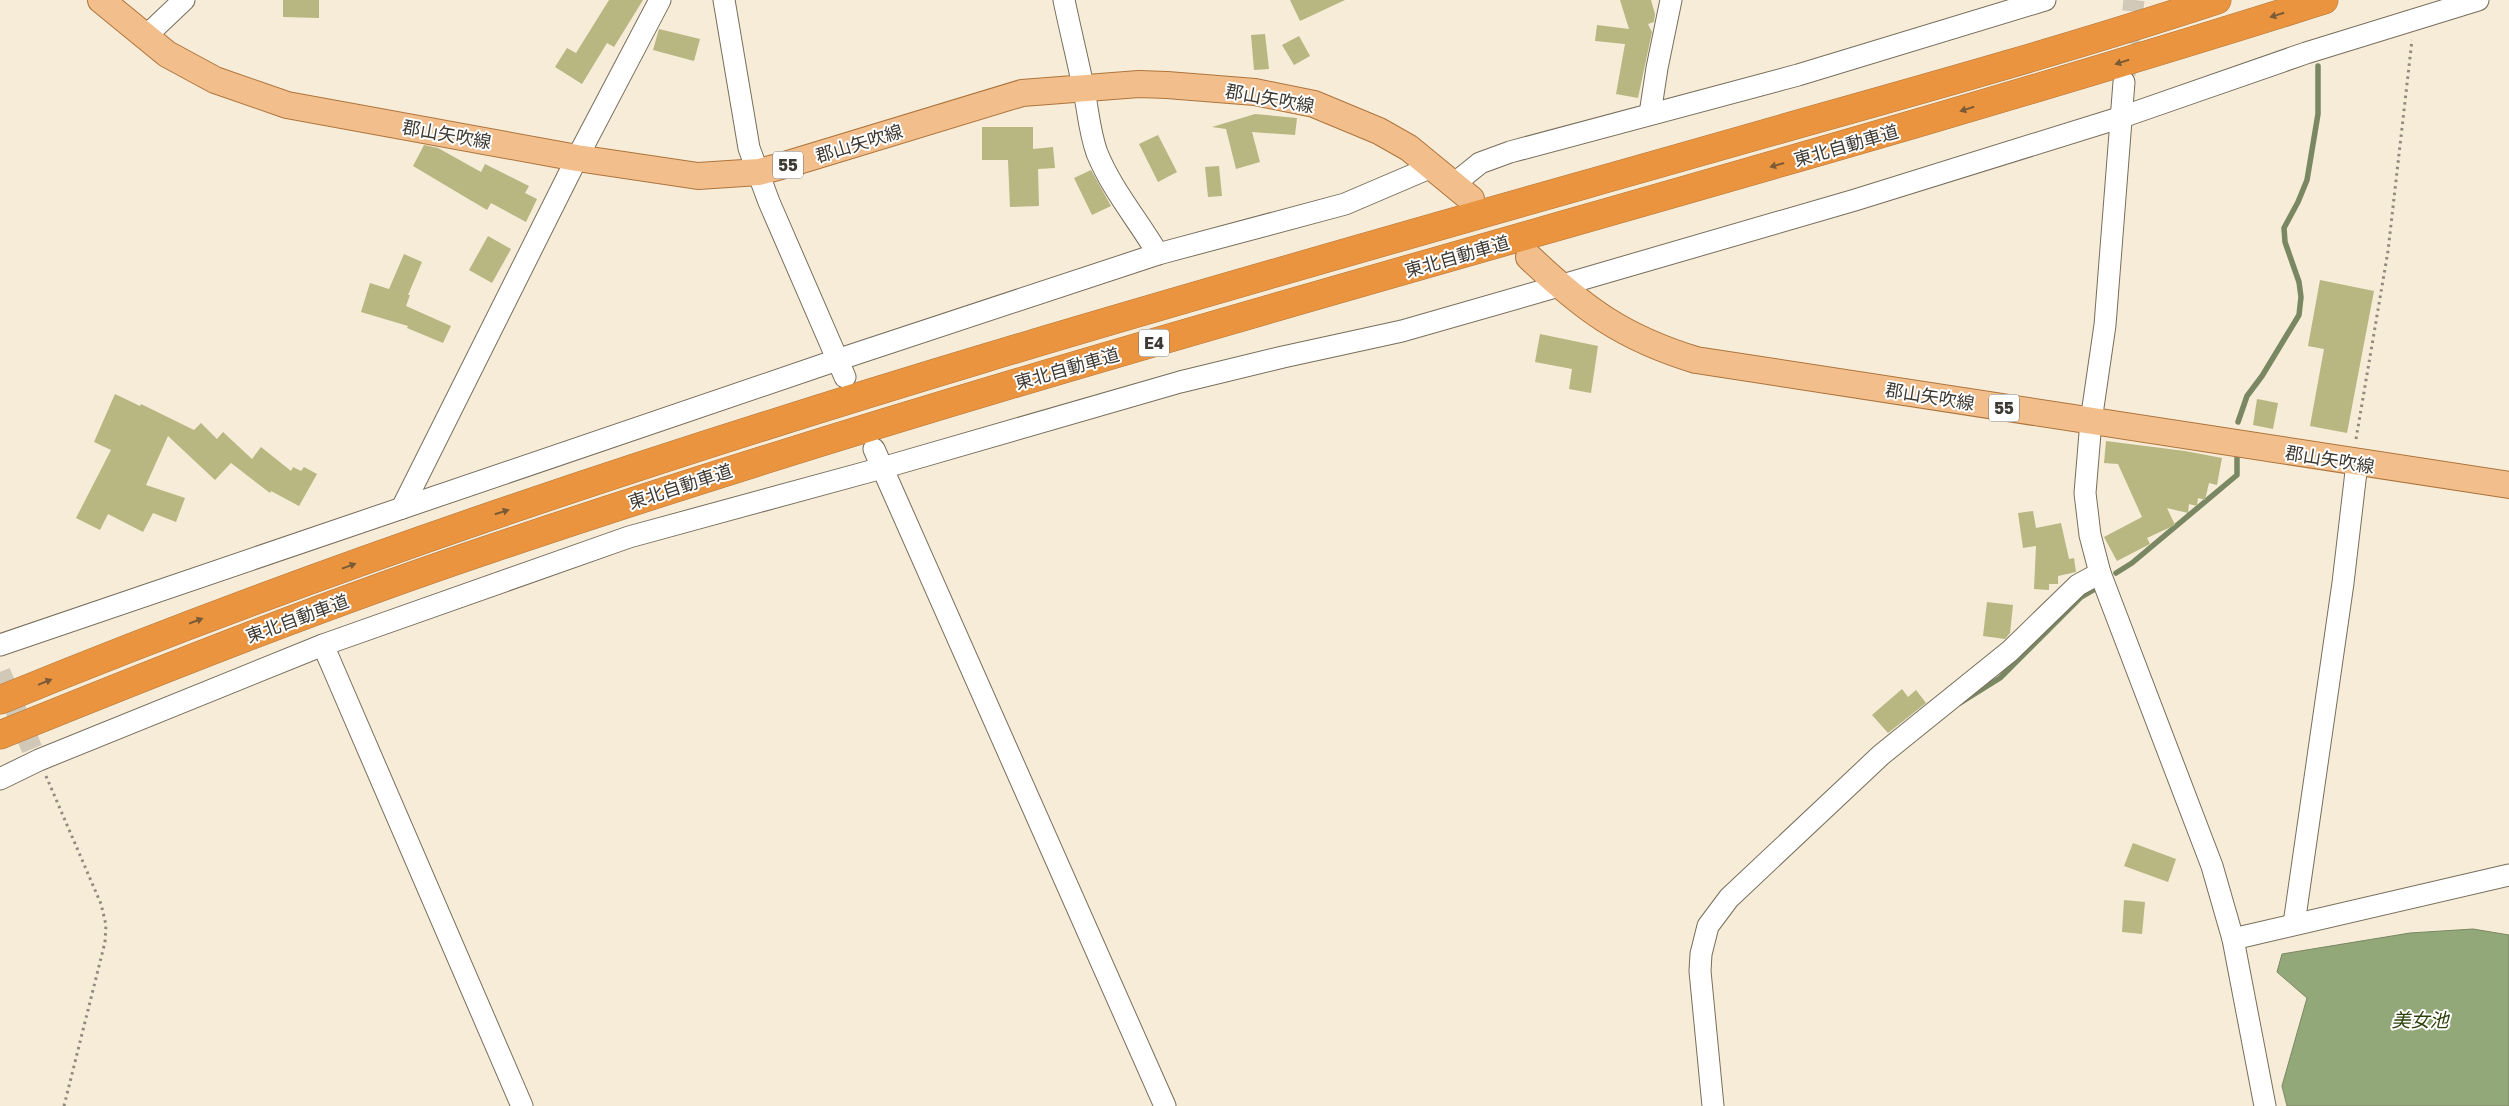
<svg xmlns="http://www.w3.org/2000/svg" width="2509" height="1106" font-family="'Golos Text','Noto Sans JP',sans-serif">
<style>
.water{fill:#93a878;stroke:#7a8763}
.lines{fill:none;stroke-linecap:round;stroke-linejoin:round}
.stream{stroke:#7a8763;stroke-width:5.5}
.building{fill:#b8b681}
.minor-tunnel{stroke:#d1c8b7;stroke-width:21;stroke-dasharray:21 11;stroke-linecap:butt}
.minor-casing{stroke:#776e5c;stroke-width:23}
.major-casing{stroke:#ae743b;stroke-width:28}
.highway-casing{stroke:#ae743b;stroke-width:29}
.path{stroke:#918a7e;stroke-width:3;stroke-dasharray:2.5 4;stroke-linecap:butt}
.minor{stroke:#fff;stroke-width:21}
.major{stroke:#f2bf8c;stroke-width:26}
.highway{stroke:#ea943f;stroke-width:28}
.oneway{fill:#7a5a37}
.labels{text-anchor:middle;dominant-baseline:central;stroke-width:4;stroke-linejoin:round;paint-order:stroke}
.shield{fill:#fff;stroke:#787570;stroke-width:1}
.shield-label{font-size:16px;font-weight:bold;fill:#3e3a33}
.street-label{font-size:18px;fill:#3e3a33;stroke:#fff}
.water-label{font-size:19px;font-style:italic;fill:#2c4009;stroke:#fff}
</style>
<rect width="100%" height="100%" fill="#f6ecd8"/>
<polygon class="water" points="2473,929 2509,935 2509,1106 2287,1106 2282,1086 2307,998 2277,972 2282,954 2410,933"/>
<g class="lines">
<g class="stream">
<polyline points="2238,422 2247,396 2262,376 2299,315 2301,297 2299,282 2285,242 2284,228 2298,202 2307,180 2318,114 2318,66"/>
<polyline points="2116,573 2132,563 2237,475 2237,458"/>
<polyline points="1960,703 2000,678 2081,597 2093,590"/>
</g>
</g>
<g class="building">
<polygon points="283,0 319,0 319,18 283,17"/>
<polygon points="609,0 643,0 614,47 607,43 582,84 555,67 567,48 576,53"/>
<polygon points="1290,0 1345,0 1300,21"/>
<polygon points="1620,0 1651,0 1655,14 1654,22 1648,24 1652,32 1638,98 1616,94 1625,44 1595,41 1597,25 1629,29"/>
<polygon points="659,29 700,39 694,61 653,50"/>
<polygon points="1265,34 1269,69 1254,70 1251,35"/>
<polygon points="1299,36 1310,56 1294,65 1282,45"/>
<polygon points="1255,114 1297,118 1295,135 1252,132 1260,162 1236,169 1226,129 1212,127"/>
<polygon points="982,127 1033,127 1033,149 1053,147 1055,168 1038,169 1039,206 1010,207 1008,160 982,160"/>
<polygon points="1158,135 1177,172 1158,182 1139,144"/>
<polygon points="424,145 438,148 481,172 485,164 529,186 525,193 537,199 526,222 491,203 487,210 413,166"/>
<polygon points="1219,166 1222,196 1208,197 1205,167"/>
<polygon points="1091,170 1111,206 1092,215 1074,178"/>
<polygon points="488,236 511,249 492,283 469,270"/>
<polygon points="404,254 422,262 408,295 410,295 406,306 451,326 443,343 407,328 408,326 361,312 370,283 389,289"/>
<polygon points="2320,280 2374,291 2347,433 2310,426 2324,349 2308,346"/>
<polygon points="1540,334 1598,346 1591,393 1569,389 1572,369 1535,362"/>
<polygon points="115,394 140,406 141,404 194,430 201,423 217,439 223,432 252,459 261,447 291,471 293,467 301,471 304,467 317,474 299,506 271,491 270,493 231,463 215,480 168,436 146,485 185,498 176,522 153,513 143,532 108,514 100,530 76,518 111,450 94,442"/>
<polygon points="2257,399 2278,403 2273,429 2253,425"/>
<polygon points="2106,441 2185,451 2222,458 2217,485 2209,483 2205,500 2198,498 2197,506 2189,504 2188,513 2167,508 2175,525 2147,538 2150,544 2117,561 2104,537 2142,517 2118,464 2104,463"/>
<polygon points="2033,511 2036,528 2061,523 2069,559 2074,558 2076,572 2058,576 2058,584 2049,584 2049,590 2034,589 2036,546 2023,548 2018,513"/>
<polygon points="1987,602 2013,605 2010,633 2005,639 1983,636"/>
<polygon points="1902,689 1908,697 1916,690 1926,703 1888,733 1872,715"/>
<polygon points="2133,843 2176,859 2168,882 2124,866"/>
<polygon points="2124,900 2145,902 2142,934 2122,932"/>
</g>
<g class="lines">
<g class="minor-tunnel">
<polyline points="2125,75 2134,0"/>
<polyline points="0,672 32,749"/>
</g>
<defs>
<g id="minor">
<polyline points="724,0 749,148 769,202 845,377"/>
<path d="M1064,0c6,29 13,57 19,86 5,22 6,45 14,67 15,37 41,67 61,101"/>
<polyline points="145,37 184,0"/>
<polyline points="2124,82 2105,325 2091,421 2085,493 2090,535 2100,573 2212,866 2233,939 2265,1106"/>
<polyline points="1650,114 1657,68 1671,0"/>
<polyline points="1454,184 1480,163 1510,152 1798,75 2045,0"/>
<polyline points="874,449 1165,1106"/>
<polyline points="402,508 577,158 660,0"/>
<polyline points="0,645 837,360 1158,254 1345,204 1434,166"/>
<polyline points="323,645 522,1106"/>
<polyline points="0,779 39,760 323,645 629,537 882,468 1180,382 1283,357 1402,331 1559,286 1855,200 2122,117 2306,53 2478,0"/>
<polyline points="2294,924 2343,583 2357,463"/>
<polyline points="2233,939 2509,875"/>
<polyline points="1713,1106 1700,971 1701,954 1708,926 1729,898 1881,755 2010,651 2078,585 2100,573"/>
</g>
<g id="major">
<polyline points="101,0 167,54 215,80 287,105 577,158 698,176 759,172 785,165 1022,93 1139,84 1167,85 1255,92 1314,104 1379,131 1409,148 1471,199"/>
<path d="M1529,257c55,52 94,81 167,103l813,125"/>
</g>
<g id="highway">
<path d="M0,700c321,-132 650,-241 982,-341 272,-82 547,-158 820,-236 139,-39 278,-78 415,-123"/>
<path d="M0,735c163,-66 326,-131 493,-187 604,-204 1223,-356 1831,-548"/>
</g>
</defs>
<use href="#minor" class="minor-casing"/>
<use href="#major" class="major-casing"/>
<use href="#highway" class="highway-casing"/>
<g class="path">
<polyline points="2356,439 2388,251 2412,40"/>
<polyline points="46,776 101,904 106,925 105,942 64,1106"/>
</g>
<use href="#minor" class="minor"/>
<use href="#major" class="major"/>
<use href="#highway" class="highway"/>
</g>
<defs><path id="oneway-solid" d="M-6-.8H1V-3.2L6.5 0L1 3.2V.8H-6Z" transform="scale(1.25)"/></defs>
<g class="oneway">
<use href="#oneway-solid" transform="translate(2277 15) rotate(163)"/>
<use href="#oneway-solid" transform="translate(2122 62) rotate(163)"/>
<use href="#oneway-solid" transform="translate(1967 109) rotate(163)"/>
<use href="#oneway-solid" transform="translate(1777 165) rotate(164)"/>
<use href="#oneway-solid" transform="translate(502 512) rotate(-18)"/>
<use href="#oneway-solid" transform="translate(349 566) rotate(-20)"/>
<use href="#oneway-solid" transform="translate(196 621) rotate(-21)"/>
<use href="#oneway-solid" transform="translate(45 682) rotate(-22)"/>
</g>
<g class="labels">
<g class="shield">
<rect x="773" y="151.5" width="30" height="27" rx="4"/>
<rect x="1139" y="329.5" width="30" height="27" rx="4"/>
<rect x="1989" y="394.5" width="30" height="27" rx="4"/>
</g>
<g class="shield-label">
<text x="788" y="165">55</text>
<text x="1154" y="343">E4</text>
<text x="2004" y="408">55</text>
</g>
<g class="street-label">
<text transform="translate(1270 98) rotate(10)">郡山矢吹線</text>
<text transform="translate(447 134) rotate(10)">郡山矢吹線</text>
<text transform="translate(859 143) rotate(-17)">郡山矢吹線</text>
<text transform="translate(1846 145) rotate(-16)">東北自動車道</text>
<text transform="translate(1457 256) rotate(-16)">東北自動車道</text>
<text transform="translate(1067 368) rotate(-16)">東北自動車道</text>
<text transform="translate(1930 396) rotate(9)">郡山矢吹線</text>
<text transform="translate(2330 459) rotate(9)">郡山矢吹線</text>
<text transform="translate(680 486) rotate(-18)">東北自動車道</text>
<text transform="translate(297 618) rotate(-20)">東北自動車道</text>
</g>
<g class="water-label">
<text x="2420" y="1019">美女池</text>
</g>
</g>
</svg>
